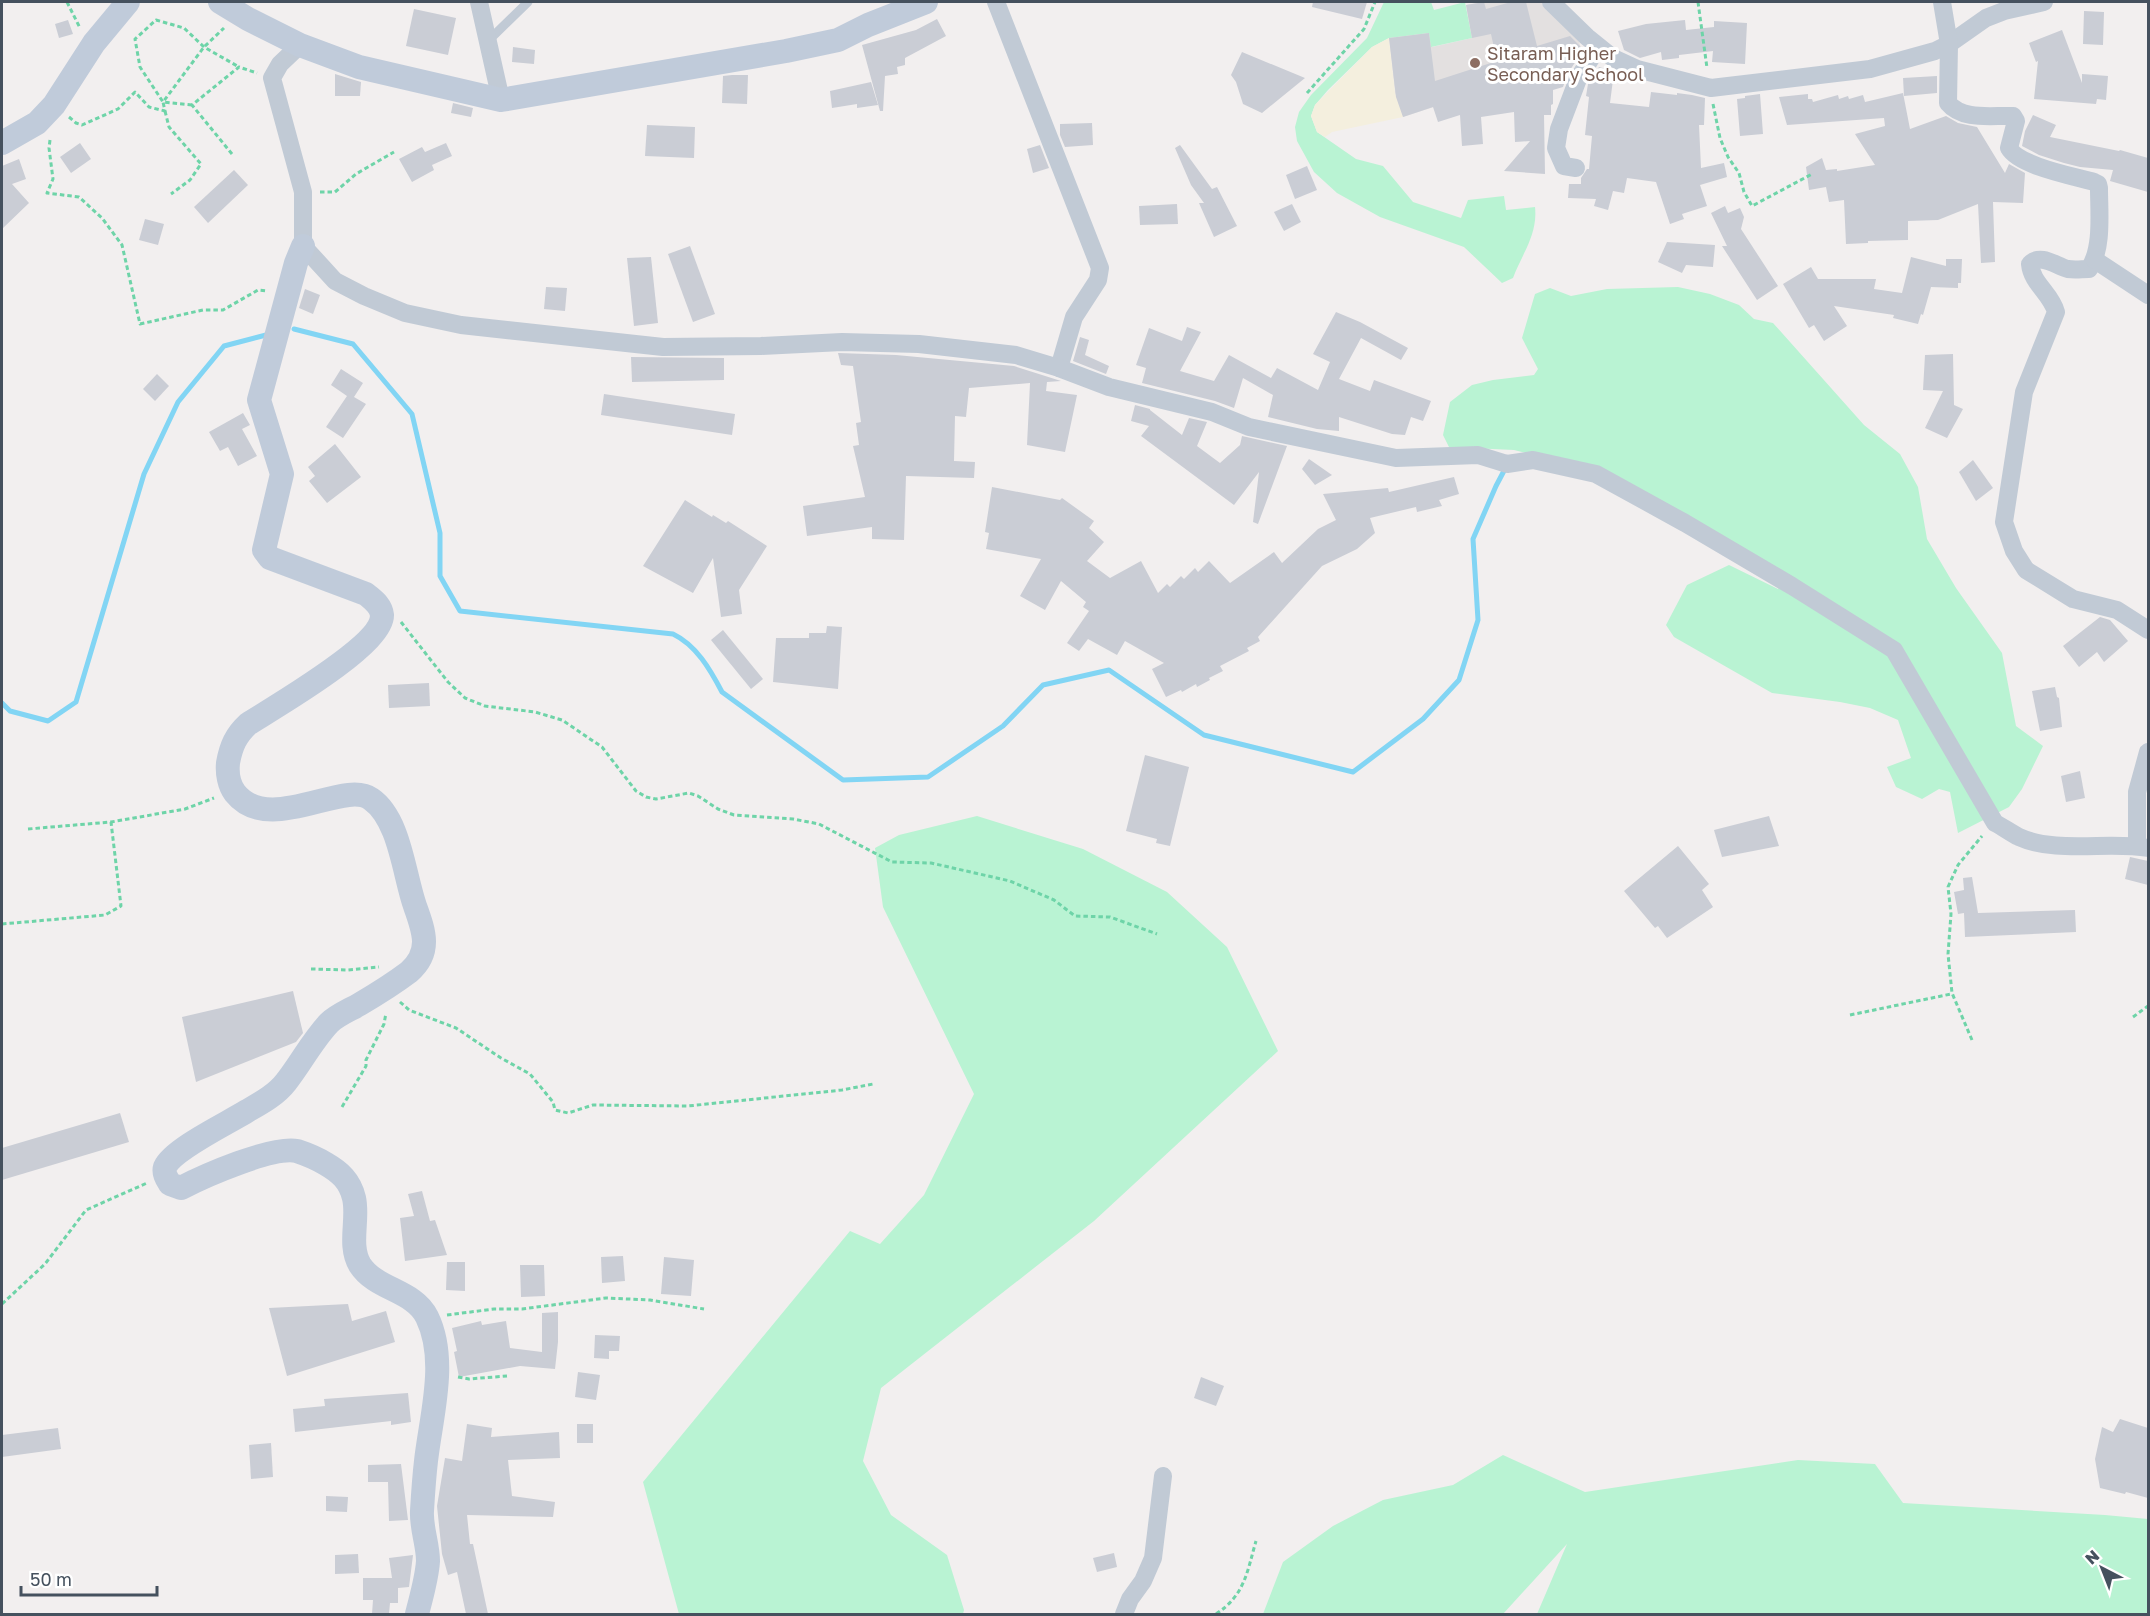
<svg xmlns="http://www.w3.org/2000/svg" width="2150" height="1616" font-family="'Golos Text',sans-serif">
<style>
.education{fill:#e3e0e0}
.green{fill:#b9f3d3}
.sand{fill:#f4efde}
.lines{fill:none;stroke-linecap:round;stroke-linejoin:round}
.stream{stroke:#82d5f4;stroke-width:5}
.building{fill:#cacdd5}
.path{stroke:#6ed4a8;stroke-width:3;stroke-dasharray:4.5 3;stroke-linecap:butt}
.lane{stroke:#c1cad5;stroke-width:9}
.street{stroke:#c1cad5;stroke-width:18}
.secondary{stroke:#c0cbda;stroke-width:24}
.education-dot{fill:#8d6e63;stroke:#fff;stroke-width:2}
.labels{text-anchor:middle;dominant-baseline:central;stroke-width:6;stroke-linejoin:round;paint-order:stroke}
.education-label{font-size:18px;fill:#785e54;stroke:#fff;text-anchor:start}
</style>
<rect width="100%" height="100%" fill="#f2efef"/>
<polygon class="education" points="1482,2 1543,2 1577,34 1583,56 1503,79 1504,84 1403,117 1395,93 1389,38 1429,33 1432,47 1472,38 1466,5"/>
<g class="green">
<path d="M1384,2h47l3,8 31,-8 7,36 -41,9 -2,-14 -40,5 -17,9 -44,43 -13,15 -4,11 6,16 39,27 27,7 30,36 48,16 7,-18 36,-4 2,14 29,-3c3,27 -13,47 -22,71l-11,5 -38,-36 -84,-30 -43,-24 -23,-21 -17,-31 -2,-14 4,-15 12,-17 56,-57z"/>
<polygon points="1678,287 1710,294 1739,305 1754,319 1773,323 1864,425 1900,454 1918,487 1927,539 1956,588 2002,653 2016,726 2043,746 2022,789 2009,807 1958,833 1950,792 1939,789 1922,799 1896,787 1887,767 1911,758 1898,720 1870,708 1840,702 1772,693 1674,637 1666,625 1687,585 1729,565 1778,589 1787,575 1609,473 1514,450 1449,447 1443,435 1450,402 1472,385 1493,380 1534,375 1538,369 1522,338 1535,294 1550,288 1571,296 1607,289"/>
<polygon points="977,816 1083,849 1167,892 1227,947 1278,1051 1094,1221 881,1388 863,1461 891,1515 947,1555 964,1610 963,1614 679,1614 643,1482 850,1231 880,1244 924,1195 974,1094 883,907 875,848 899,835"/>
<polygon points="1503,1455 1585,1492 1798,1460 1875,1464 1903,1503 2105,1515 2148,1519 2148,1614 1537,1614 1567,1544 1503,1614 1263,1614 1283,1562 1333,1526 1383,1500 1453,1485"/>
</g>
<polygon class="sand" points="1389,38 1395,93 1403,117 1332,132 1325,137 1317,132 1311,116 1315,105 1372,47"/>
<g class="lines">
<g class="stream">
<path d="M294,329l59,15 59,70 28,119v43l20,35 213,23c23,11 37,35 49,58l121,88 85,-3 75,-51 40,-41 66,-15 95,65 149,37 70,-53 36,-39 19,-60 -5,-81 23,-53 10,-19"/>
<polyline points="2,703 10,711 48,721 76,702 144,474 178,402 224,346 270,334"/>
</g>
</g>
<g class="building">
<polygon points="1313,2 1367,2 1362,19 1312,7"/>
<polygon points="1484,2 1486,9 1511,2 1526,2 1537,46 1570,36 1580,46 1582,52 1568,73 1563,87 1553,90 1553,104 1551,105 1551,115 1544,115 1545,174 1504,171 1530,141 1515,142 1514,112 1481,117 1483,144 1462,146 1460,115 1438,122 1433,107 1403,117 1396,97 1389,38 1429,33 1435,81 1497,61 1491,34 1472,38 1466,5"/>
<polygon points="414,9 456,18 448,55 406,46"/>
<polygon points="2084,11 2104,12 2103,45 2083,44"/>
<polygon points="937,19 946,36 905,58 905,65 897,67 898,74 885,76 883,111 880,111 862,45 916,30"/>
<polygon points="68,20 73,34 59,38 55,24"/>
<polygon points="1685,20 1686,30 1714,27 1714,21 1747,23 1745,64 1712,62 1713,51 1679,55 1679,58 1662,60 1661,52 1640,58 1624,50 1618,31 1646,24"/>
<polygon points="2062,30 2082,83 2082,74 2108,76 2106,100 2097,99 2096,104 2034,99 2038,61 2036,62 2029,43"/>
<polygon points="513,47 535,50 534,64 512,62"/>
<polygon points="1242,52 1305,78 1262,113 1243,104 1236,82 1231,75"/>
<polygon points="1599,67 1616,72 1614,72 1610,103 1649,107 1651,92 1677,95 1677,93 1692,95 1705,98 1704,125 1699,125 1701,168 1724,163 1727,177 1700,185 1707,206 1682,214 1684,219 1670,224 1656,182 1627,178 1624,193 1613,191 1608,210 1594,206 1596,199 1568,198 1569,184 1581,184 1581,178 1587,169 1589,169 1592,136 1585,135 1589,97 1586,96 1588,84"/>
<polygon points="335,74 361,82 360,96 335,96"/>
<polygon points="732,75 748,75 747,104 722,103 723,76"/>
<polygon points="1937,76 1937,93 1904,96 1903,78"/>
<polygon points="871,82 878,105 857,108 857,104 832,108 830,91"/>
<polygon points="1903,93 1910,129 1946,116 1958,123 1977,127 2005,173 2009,164 2025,173 2023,203 1993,202 1995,262 1981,263 1978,204 1938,220 1908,221 1908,240 1868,241 1868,243 1846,244 1844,200 1829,202 1826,187 1809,190 1806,167 1822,158 1826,170 1837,169 1837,171 1875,165 1855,134 1885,126 1884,118 1787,125 1779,97 1808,94 1808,99 1812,99 1813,102 1838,95 1839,99 1848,96 1849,99 1863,95 1865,102"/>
<polygon points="1760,94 1763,134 1740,136 1737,99 1745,98 1745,96"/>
<polygon points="453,103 473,108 471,117 451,113"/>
<polygon points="2033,115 2056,125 2050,137 2119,151 2120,150 2148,158 2148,192 2110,181 2113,170 2080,167 2064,163 2039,155 2022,146 2025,131"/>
<polygon points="1092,123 1093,145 1065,147 1060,135 1060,124"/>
<polygon points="647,125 695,127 694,158 645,156"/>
<polygon points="80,143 91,159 71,173 60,157"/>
<polygon points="446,143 452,156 432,165 434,170 412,182 399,159 422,147 425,152"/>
<polygon points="1040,145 1049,168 1033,173 1027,149"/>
<polygon points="1180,145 1212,189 1217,187 1237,226 1214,237 1199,203 1204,203 1191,185 1175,148"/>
<polygon points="19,159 26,179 12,184 29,203 2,229 2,166"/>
<polygon points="1307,166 1317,190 1295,199 1286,175"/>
<polygon points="234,170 248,185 208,223 194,207"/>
<polygon points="1177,204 1178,224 1140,225 1139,206"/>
<polygon points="1292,204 1301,222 1284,231 1274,212"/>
<polygon points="1725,206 1728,213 1740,208 1744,217 1741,229 1778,286 1757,300 1722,246 1727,246 1711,213"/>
<polygon points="145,219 164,224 158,245 139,240"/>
<polygon points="1667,242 1715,245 1713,267 1686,265 1682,273 1658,262"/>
<polygon points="690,246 715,314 693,322 668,254"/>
<polygon points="651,257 658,323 634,326 627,258"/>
<polygon points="1911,257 1946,266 1946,259 1962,259 1961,283 1958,283 1958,288 1931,287 1923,315 1921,314 1918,324 1893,318 1894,315 1834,306 1847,326 1824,341 1814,325 1809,328 1783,284 1811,267 1818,279 1876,279 1874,289 1902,293"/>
<polygon points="546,287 567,288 565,311 544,309"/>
<polygon points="305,289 320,295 313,314 299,308"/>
<polygon points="1336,312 1360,322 1408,348 1401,360 1361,338 1339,379 1370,391 1374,380 1431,401 1423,421 1411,417 1405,435 1392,434 1339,417 1339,431 1317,429 1268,417 1273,395 1243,378 1234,408 1215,401 1142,383 1146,368 1136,365 1149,328 1182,341 1187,327 1201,332 1180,371 1214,381 1229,355 1271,378 1277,368 1318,390 1330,362 1313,354"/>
<polygon points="1080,337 1089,340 1085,355 1109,366 1106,374 1073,361"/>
<polygon points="838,353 896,355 1014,366 1061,381 1047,382 1046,391 1077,395 1065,452 1027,445 1030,383 969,388 966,417 955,416 954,461 975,462 974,478 906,476 904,540 872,539 872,527 807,536 803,506 865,497 853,446 859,445 856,423 861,422 853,366 841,365"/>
<polygon points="1953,354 1954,405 1963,409 1947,438 1925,428 1943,391 1923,390 1925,355"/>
<polygon points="631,357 724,358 724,380 632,382"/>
<polygon points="341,369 363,383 354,397 366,404 343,438 326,427 347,396 331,385"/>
<polygon points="157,374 169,386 155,401 143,389"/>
<polygon points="604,394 735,414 732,435 601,415"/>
<polygon points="1135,405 1150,409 1150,410 1182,435 1189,418 1207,422 1197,446 1220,463 1240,445 1242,436 1287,446 1258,524 1253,522 1259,472 1234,505 1141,436 1149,426 1131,421"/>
<polygon points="243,413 250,425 242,429 257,456 238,466 228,447 220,451 209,432"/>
<polygon points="335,444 361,477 327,503 309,481 315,476 308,467"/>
<polygon points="1309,459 1332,475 1315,485 1302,469"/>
<polygon points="1973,460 1993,488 1976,501 1959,472"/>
<polygon points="1454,477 1459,494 1439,500 1442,506 1417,512 1416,507 1370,518 1375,533 1357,549 1322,566 1258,637 1260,641 1247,648 1249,651 1220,666 1223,671 1209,678 1210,680 1197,687 1196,684 1182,692 1181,690 1166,697 1152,669 1164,663 1125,641 1117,655 1088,639 1079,651 1067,643 1089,611 1083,607 1086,602 1061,581 1045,610 1020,596 1041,559 986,549 989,533 985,532 992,487 1060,500 1062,498 1094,521 1089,528 1104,542 1087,561 1110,578 1141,561 1158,593 1167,584 1170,587 1181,576 1184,579 1195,568 1198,572 1209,561 1230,583 1274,552 1282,563 1318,529 1336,520 1323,494 1388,488 1389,492"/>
<polygon points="685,500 712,517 713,515 726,523 728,521 767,546 739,590 742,614 721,617 713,558 693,593 643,566"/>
<polygon points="2100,617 2110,620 2128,641 2104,662 2097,652 2079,667 2063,646"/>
<polygon points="827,626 842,627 838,689 773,682 776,638 809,638 809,633 826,633"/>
<polygon points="723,630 763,679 751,689 711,640"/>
<polygon points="429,683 430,706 389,708 388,685"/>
<polygon points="2055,687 2057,697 2059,698 2062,727 2040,731 2032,691"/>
<polygon points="1145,755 1189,767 1170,846 1156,843 1157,839 1126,831"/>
<polygon points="2080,771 2085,798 2066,802 2061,776"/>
<polygon points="1769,816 1779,846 1722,857 1714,830"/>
<polygon points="1678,846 1709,884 1702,890 1713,907 1667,938 1658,926 1655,928 1624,891"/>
<polygon points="2130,857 2148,861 2148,885 2125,879"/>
<polygon points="1972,877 1978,913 2075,910 2076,932 1965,937 1964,913 1958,914 1954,892 1964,890 1963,878"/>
<polygon points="293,991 303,1033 296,1042 196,1082 182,1017"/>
<polygon points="120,1113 129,1142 2,1180 2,1148"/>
<polygon points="422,1191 430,1221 435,1220 447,1255 405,1261 400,1218 414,1216 408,1194"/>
<polygon points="623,1256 625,1281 602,1283 601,1257"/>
<polygon points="664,1257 694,1260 691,1296 661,1294"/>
<polygon points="447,1262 465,1262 465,1291 446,1290"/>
<polygon points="520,1265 544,1265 545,1296 521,1297"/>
<polygon points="348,1304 352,1321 386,1311 395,1342 287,1376 269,1308"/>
<polygon points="558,1312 558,1342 555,1369 520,1366 459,1377 454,1352 457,1351 452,1328 481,1321 482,1325 506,1321 510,1348 542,1352 542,1313"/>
<polygon points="595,1335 620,1336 619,1351 609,1351 609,1359 594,1358"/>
<polygon points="578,1372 600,1375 596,1400 575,1397"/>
<polygon points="1201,1377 1224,1386 1216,1406 1194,1398"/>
<polygon points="408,1393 411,1422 391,1425 391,1421 295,1432 293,1409 325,1406 324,1399"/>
<polygon points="2120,1419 2148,1428 2148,1498 2126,1492 2125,1494 2100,1488 2095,1459 2102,1427 2113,1432"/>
<polygon points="467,1424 492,1428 491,1437 559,1432 560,1458 508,1460 512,1496 555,1502 553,1517 467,1515 470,1544 473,1544 488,1614 466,1614 457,1572 448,1575 442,1554 437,1506 445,1458 462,1461"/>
<rect x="577" y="1424" width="16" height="19"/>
<polygon points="58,1428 61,1449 2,1457 2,1435"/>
<polygon points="271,1443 273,1477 251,1479 249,1445"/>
<polygon points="401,1464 408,1520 389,1521 388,1482 368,1482 368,1465"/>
<polygon points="326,1496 348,1497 347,1512 326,1511"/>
<polygon points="1114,1553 1117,1567 1097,1572 1093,1558"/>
<polygon points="358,1554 359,1573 335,1574 335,1555"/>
<polygon points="413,1555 409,1587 398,1588 398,1603 390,1603 389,1614 372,1614 373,1600 363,1600 363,1578 392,1578 389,1558"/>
</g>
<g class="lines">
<g class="path">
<polyline points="67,2 80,28"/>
<polyline points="1698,2 1707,68"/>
<polyline points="1307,93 1364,29 1375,2"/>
<polyline points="1713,104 1720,138 1728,157 1739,173 1744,192 1752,206 1812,174"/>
<polyline points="192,105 163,102 140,67 135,39 156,20 184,28 204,47 239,67"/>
<polyline points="165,111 169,127 201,164 190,180 171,194"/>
<polyline points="69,117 76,123 82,125 118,109 135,92 149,107 165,111 163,102 204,47 224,28"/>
<polyline points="50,140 49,148 53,179 47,193 79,197 102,218 122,245 140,324 203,310 223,310 258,290 268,291"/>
<polyline points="232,154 192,105 239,67 257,73"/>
<polyline points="320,192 335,192 356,174 394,152"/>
<polyline points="401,622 448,682 465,698 485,706 535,712 562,720 602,747 636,791 646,797 656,799 689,793 698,796 718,809 734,815 793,819 819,824 892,862 931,863 1010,881 1054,900 1075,916 1110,917 1157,934"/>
<polyline points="28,829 111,822 185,809 214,798"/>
<polyline points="2,924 105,915 121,906 111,822"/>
<polyline points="311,969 348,970 379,967"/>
<polyline points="400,1002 409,1010 456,1028 501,1058 530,1074 553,1102 555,1110 568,1113 593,1105 688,1106 842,1090 873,1084"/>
<polyline points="1850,1015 1951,994"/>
<polyline points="2133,1017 2148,1006"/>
<polyline points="1972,1040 1952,993 1948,954 1951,914 1948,887 1958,865 1982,836"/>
<polyline points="342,1107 366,1066 366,1060 384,1024 386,1013"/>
<polyline points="2,1304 45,1264 86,1210 147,1183"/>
<polyline points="447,1315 494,1309 522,1309 606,1298 650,1300 704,1309"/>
<polyline points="458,1377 469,1379 507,1376"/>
<path d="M1216,1614c29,-19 31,-42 40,-73"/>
</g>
<polyline class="lane" points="488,41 528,2"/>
<g class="street">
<polyline points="479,2 501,100"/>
<polyline points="996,2 1100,268 1098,280 1074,317 1059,368"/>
<polyline points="1551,2 1587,37 1613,58 1637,69 1711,88 1870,69 1935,51 1949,44 1986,18 2004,11 2044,2"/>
<path d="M1942,2l7,42 -1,59c15,18 44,12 65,13l3,5 -7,27c10,18 64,28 85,34l4,2 1,4c0,25 4,60 -10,81 -7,0 -14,1 -21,0 -12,-3 -27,-16 -38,-5 2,20 21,29 26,48l-32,80 -20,130 10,29 12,19 47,29 44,11 31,20"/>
<path d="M300,45l-20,19 -8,14 31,114v54l32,35 29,15 41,17 56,12 202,22 98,-1 81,-4 77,2 97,11 43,13 50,19 103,25 37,15 147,31 82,-3 29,9 26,-4 63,14 89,49 107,63 102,64 101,173c8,4 16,10 24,14 37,17 90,4 129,11"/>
<polyline points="1576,168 1564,166 1556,148 1559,129 1578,79 1598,47"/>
<polyline points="2095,260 2148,295"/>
<polyline points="2137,846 2137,792 2148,752"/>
<polyline points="1124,1614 1130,1599 1143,1581 1153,1558 1163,1476"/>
</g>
<g class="secondary">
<polyline points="220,2 248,19 300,45 359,67 501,100 786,51 838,40 868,25 926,2"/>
<polyline points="2,143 37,123 54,105 94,43 128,2"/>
<path d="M303,246l-7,17 -37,137 23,74 -18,76 6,8 96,36c7,6 15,11 16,21 1,30 -109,93 -134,109 -12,11 -17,22 -20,39 -1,10 1,22 7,30 34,43 109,-14 136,6 29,20 33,76 44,107 9,25 17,46 -6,66 -16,12 -32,22 -49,32 -10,6 -23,11 -31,19 -17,18 -28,40 -43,59 -10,13 -25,21 -39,29 -19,12 -74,38 -82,56 -2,6 2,12 5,17l11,4c23,-12 91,-42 116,-37 9,3 21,8 29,13 14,8 24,17 28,34 5,21 -6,47 6,67 16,25 54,25 67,52 21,43 4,99 -1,144 -2,17 -3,33 -4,50 -1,17 6,33 6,50 -1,17 -7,37 -11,53"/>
</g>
</g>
<circle class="education-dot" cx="1475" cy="63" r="6"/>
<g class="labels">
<g class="education-label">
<text x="1487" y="53">Sitaram Higher<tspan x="1487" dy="21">Secondary School</tspan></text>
</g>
</g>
<rect width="2150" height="1616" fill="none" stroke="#45515e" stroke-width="6"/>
<g transform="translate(2102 1568) rotate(318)" stroke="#ffffff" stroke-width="4.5" paint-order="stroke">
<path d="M0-4.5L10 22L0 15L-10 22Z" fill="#45515e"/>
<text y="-9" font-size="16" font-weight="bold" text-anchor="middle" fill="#45515e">N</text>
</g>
<path d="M21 1586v9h136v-9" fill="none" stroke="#45515e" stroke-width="3"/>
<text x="30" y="1586" font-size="18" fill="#45515e" stroke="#ffffff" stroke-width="4.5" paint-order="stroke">50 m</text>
</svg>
